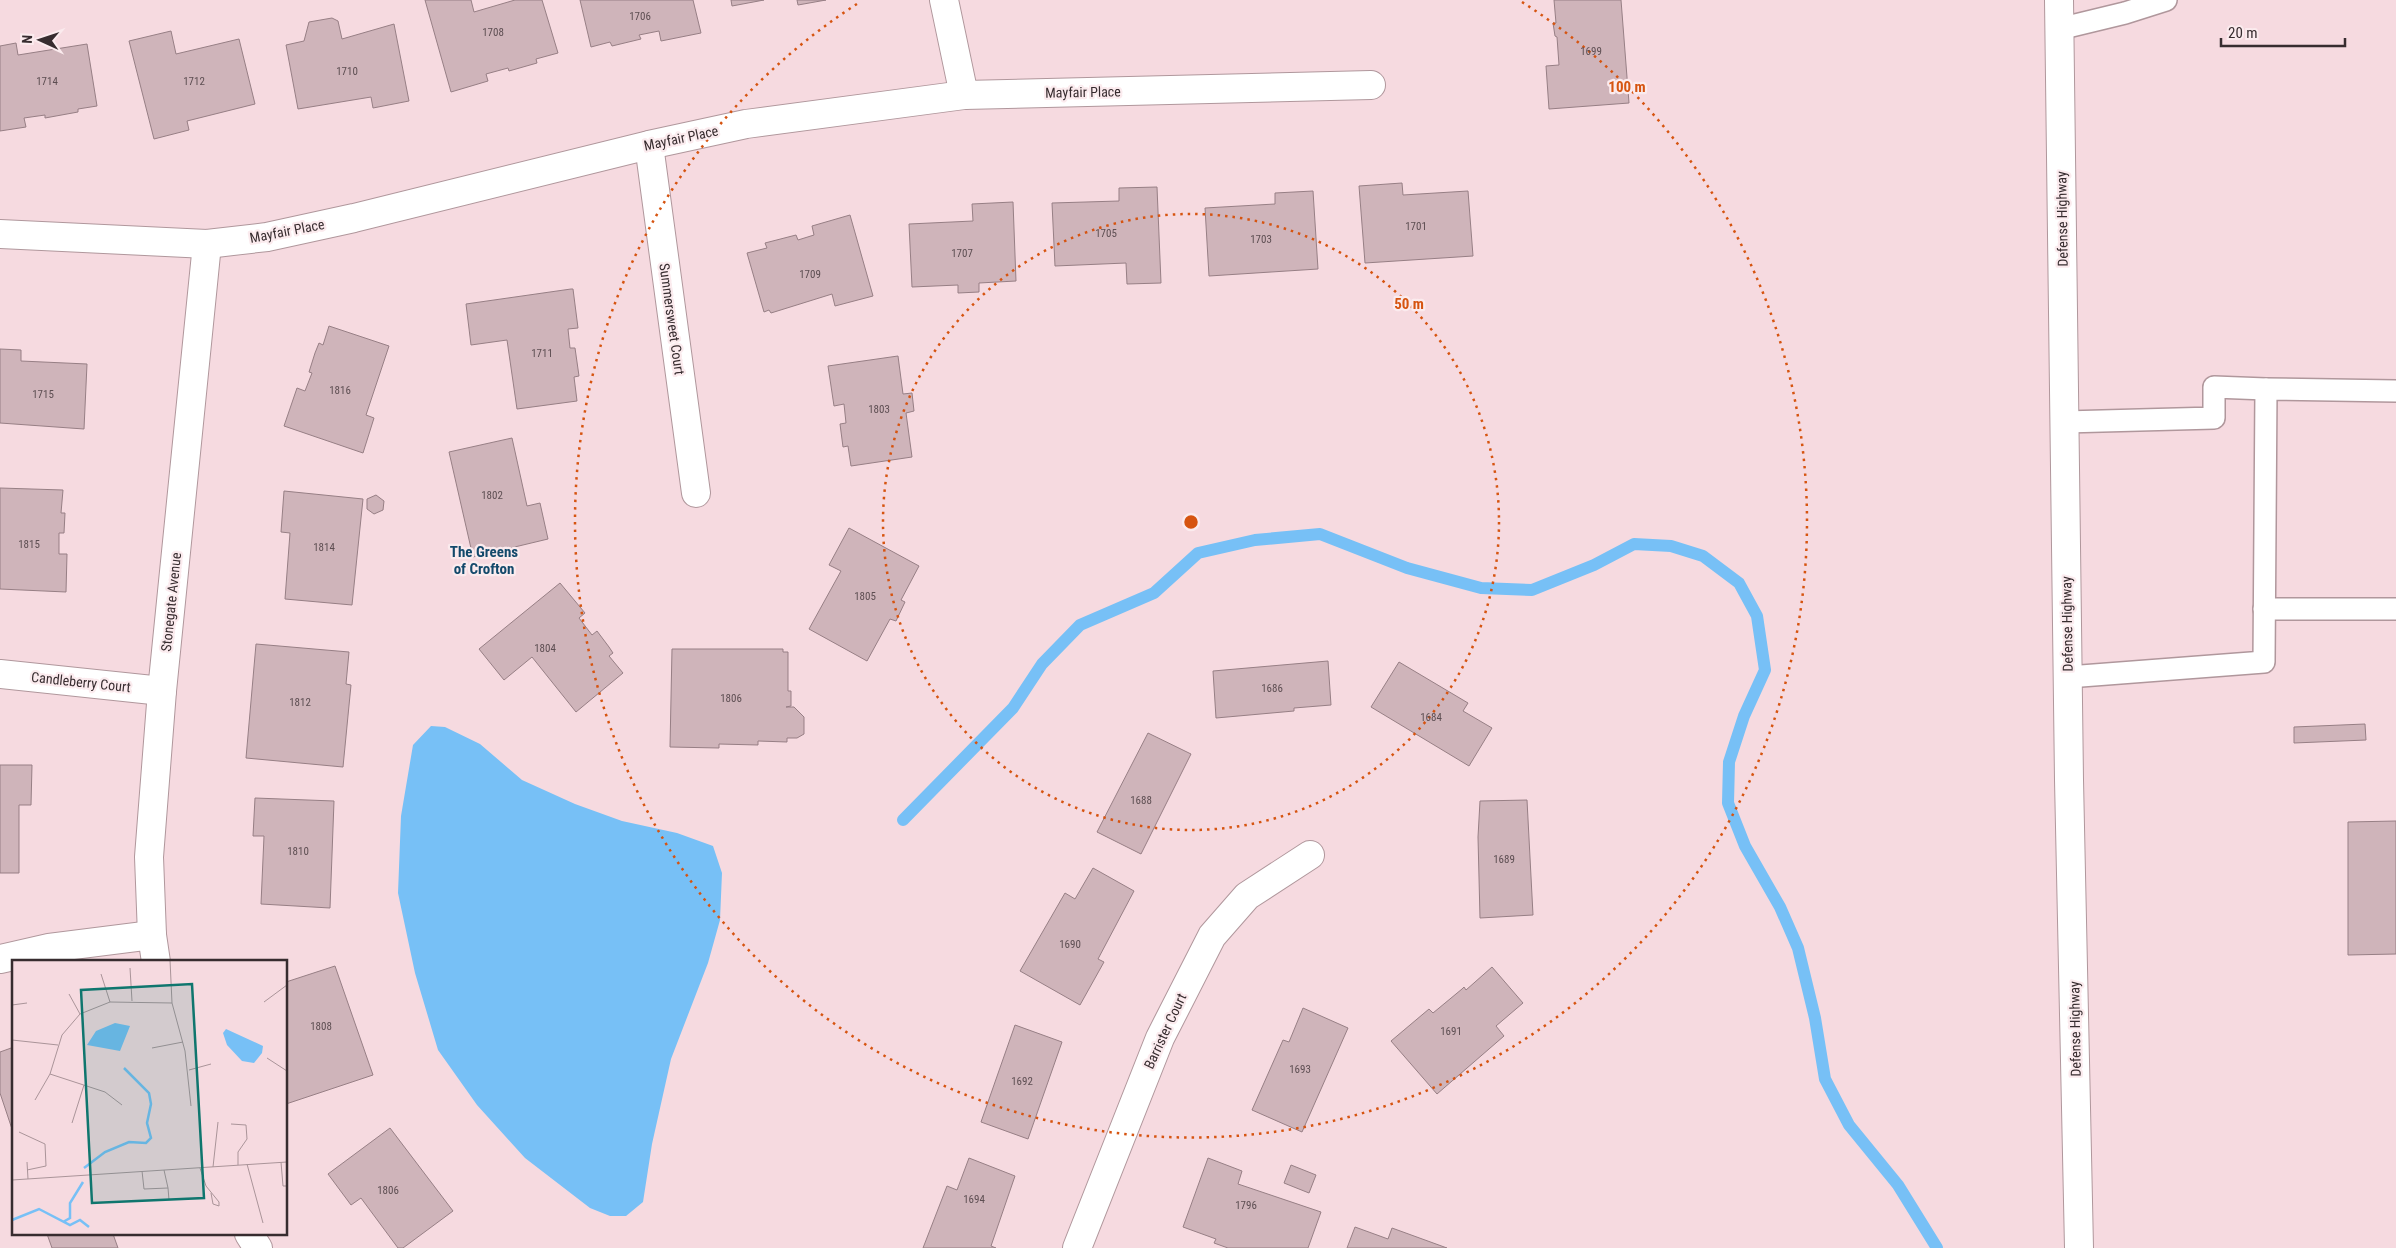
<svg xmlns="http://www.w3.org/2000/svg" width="2396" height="1248" font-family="'Roboto Condensed',sans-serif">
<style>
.water{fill:#77c0f6}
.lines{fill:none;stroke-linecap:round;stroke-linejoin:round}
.stream{stroke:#77c0f6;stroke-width:12}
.building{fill:#cfb4ba;stroke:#977f85}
.lane-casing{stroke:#b0979c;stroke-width:24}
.street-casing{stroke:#b0979c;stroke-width:30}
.secondary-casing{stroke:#b0979c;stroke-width:30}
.lane{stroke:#fff;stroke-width:21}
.street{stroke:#fff;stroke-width:28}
.secondary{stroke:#fff;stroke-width:28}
.ring{fill:none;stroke:#d65410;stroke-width:2.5;stroke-dasharray:2.5 5}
.labels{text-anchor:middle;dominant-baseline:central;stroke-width:4.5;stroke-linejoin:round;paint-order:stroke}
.number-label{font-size:11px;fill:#5d4e52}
.street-label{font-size:14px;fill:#372c2f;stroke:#fbebee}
.neighbourhood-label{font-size:15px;font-weight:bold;fill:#13496b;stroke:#fbebee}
.inset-river{fill:none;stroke:#77c0f6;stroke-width:2.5}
.inset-road{fill:none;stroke:#aa9499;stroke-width:1}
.view{fill:#0f766e;fill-opacity:0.15;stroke:#0f766e;stroke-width:2.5}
.inset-edge{fill:none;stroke:#372c2f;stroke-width:2.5}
.centre{fill:#d65410;stroke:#fbebee;stroke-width:2.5}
.ring-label{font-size:15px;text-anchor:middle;font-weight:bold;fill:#d65410;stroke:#fbebee;stroke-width:4.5;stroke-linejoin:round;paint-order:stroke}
</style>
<rect width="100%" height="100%" fill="#f6dae0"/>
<polygon class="water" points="431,726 445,727 480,744 522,780 575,804 622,821 677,833 713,846 722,873 720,920 708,963 671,1059 652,1144 643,1202 626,1216 610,1216 590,1208 525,1158 477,1105 438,1050 415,973 398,893 401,816 413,745"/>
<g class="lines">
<polyline class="stream" points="903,820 1013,708 1042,664 1080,625 1154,593 1198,553 1255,540 1320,534 1407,568 1481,588 1532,590 1594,565 1634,544 1671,546 1703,556 1739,583 1757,616 1765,670 1744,716 1729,762 1728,803 1745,846 1780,907 1798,948 1815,1018 1825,1079 1849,1125 1898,1185 1937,1248"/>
</g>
<g class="building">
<polygon points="425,0 471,0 474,12 515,0 542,0 558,53 536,59 537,63 509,71 508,68 486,74 488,81 451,92"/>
<polygon points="580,0 693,0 701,33 661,41 659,31 639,35 641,39 612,46 610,42 591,47"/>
<polygon points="731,0 764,0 732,6"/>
<polygon points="797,0 826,0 798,5"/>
<polygon points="1554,0 1621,0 1629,103 1549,109 1546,66 1559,65 1557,37 1555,36 1553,23 1556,23"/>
<polygon points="332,18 338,21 342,39 394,24 409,101 373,108 371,97 298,109 286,45 304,41 309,22"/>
<polygon points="171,31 176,54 239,39 255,104 187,121 189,130 154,139 129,41"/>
<polygon points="16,43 18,55 87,44 97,106 78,109 78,112 45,118 45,115 24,118 26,127 0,131 0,46"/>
<polygon points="1402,183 1403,195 1468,191 1473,256 1365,263 1359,186"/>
<polygon points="1157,187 1161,283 1127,284 1126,263 1055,266 1052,203 1119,201 1119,188"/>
<polygon points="1313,191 1318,269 1209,276 1205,208 1275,204 1275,193"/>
<polygon points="1013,202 1016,281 979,283 979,292 958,293 958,285 912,287 909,224 973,221 972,204"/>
<polygon points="850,215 873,296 835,306 832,294 771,313 769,310 764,312 747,253 767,248 765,243 796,235 798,240 814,235 812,226"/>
<polygon points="571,289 573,289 578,328 568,329 570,348 575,348 579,376 574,377 577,401 517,409 507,340 471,345 466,304"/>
<polygon points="329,326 389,346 366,415 374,418 363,453 284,426 297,388 305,391 312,373 309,372 315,353 319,343 323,345"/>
<polygon points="0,349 21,350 21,361 87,364 84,429 0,423"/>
<polygon points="898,356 903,394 912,393 914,411 906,413 912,457 851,466 848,446 843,447 840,424 846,423 844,404 834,406 828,366"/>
<polygon points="512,438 527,506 540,503 548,539 473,557 449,452"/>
<polygon points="0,488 63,490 61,513 65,513 64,533 59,533 59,554 67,554 66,592 0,589"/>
<polygon points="284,491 363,499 352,605 285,599 290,533 281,532"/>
<polygon points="376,495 384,501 383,510 374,514 367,509 367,499"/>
<polygon points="849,528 919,566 901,600 905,602 896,621 890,619 867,661 809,629 841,571 829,565"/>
<polygon points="560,583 585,613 579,618 592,635 597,631 609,647 613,653 609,656 623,673 576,712 532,657 504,680 479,649"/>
<polygon points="256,644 349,652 346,684 351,685 343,767 246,758"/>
<polygon points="672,649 783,649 783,652 788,652 788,691 791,691 791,706 786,707 794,707 804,717 804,734 797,738 787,738 787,742 758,741 758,745 719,744 719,748 670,747"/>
<polygon points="1328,661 1331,705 1294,708 1294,711 1216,718 1213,671"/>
<polygon points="1399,662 1468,703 1463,711 1492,728 1469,766 1371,707"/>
<polygon points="2365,724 2366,740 2294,743 2294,727"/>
<polygon points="1148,733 1191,754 1141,854 1097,832"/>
<polygon points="0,765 32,765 31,805 19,805 19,873 0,873"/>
<polygon points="255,798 334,801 330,908 261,904 264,836 253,836"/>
<polygon points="1527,800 1533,915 1480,918 1478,837 1480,801"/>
<polygon points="2396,821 2396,954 2348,955 2348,822"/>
<polygon points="1093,868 1134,891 1098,959 1104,962 1080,1005 1020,971 1065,893 1075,899"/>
<polygon points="335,966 373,1075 286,1104 286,982"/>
<polygon points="1492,967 1523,1003 1496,1026 1504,1036 1437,1094 1391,1041 1429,1009 1433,1013 1462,989 1464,987 1466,990"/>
<polygon points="1303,1008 1348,1028 1302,1132 1252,1110 1283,1040 1289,1042"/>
<polygon points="1015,1025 1062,1042 1028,1139 981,1122"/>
<polygon points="14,1047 14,1135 0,1093 0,1052"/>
<polygon points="390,1128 453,1211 403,1248 398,1248 361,1198 351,1205 328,1174"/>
<polygon points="969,1158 1015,1176 991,1246 996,1248 923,1248 947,1186 957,1190"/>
<polygon points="1208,1158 1242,1171 1238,1184 1321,1212 1308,1248 1228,1248 1214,1243 1216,1239 1183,1227"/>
<polygon points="1291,1165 1316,1175 1309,1193 1284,1183"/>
<polygon points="1355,1227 1388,1239 1392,1228 1447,1248 1347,1248"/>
<polygon points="47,1234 113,1234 118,1248 52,1248"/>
</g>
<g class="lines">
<defs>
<g id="lane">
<polyline points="2059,29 2125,13 2166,0"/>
<polyline points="2065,422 2214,418 2214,387 2266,389"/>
<polyline points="2264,609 2396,609"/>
<polyline points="2068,677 2264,662 2266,389 2396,391"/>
</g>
<g id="street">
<polyline points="944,0 964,95"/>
<polyline points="649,145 696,493"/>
<polyline points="0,234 207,244 267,237 354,218 649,145 746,124 964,95 1371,85"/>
<polyline points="0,674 162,691"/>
<polyline points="0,959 49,948 152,935"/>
<polyline points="156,962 152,935 149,857 162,691 207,244"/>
<polyline points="249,1234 258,1248"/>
<polyline points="1077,1248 1160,1038 1212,936 1247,896 1310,855"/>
</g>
<polyline id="secondary" points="2059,0 2069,780 2079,1248"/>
</defs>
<use href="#lane" class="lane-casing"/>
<use href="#street" class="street-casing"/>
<use href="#secondary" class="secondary-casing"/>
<use href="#lane" class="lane"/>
<use href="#street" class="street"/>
<use href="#secondary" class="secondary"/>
</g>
<g class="ring">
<circle cx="1191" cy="522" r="308"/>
<path d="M1522 2A616 616 0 1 1 860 2"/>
</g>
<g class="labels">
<g class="number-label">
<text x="640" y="16">1706</text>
<text x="493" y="32">1708</text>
<text x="1591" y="51">1699</text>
<text x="347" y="71">1710</text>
<text x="47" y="81">1714</text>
<text x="194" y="81">1712</text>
<text x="1416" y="226">1701</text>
<text x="1106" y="233">1705</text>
<text x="1261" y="239">1703</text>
<text x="962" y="253">1707</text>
<text x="810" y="274">1709</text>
<text x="542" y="353">1711</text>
<text x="340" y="390">1816</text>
<text x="43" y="394">1715</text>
<text x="879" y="409">1803</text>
<text x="492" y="495">1802</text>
<text x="29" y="544">1815</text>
<text x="324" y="547">1814</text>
<text x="865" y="596">1805</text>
<text x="545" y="648">1804</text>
<text x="1272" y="688">1686</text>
<text x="731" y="698">1806</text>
<text x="300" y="702">1812</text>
<text x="1431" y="717">1684</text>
<text x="1141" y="800">1688</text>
<text x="298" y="851">1810</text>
<text x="1504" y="859">1689</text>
<text x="1070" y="944">1690</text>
<text x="321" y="1026">1808</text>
<text x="1451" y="1031">1691</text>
<text x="1300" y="1069">1693</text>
<text x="1022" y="1081">1692</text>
<text x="388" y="1190">1806</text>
<text x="974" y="1199">1694</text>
<text x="1246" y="1205">1796</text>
</g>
<g class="street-label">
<text transform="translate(1083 92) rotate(-1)">Mayfair Place</text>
<text transform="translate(681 138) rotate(-12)">Mayfair Place</text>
<text transform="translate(2062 219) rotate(-91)">Defense Highway</text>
<text transform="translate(287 231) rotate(-11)">Mayfair Place</text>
<text transform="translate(672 319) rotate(82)">Summersweet Court</text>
<text transform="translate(171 602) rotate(-84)">Stonegate Avenue</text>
<text transform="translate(2067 624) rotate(-91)">Defense Highway</text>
<text transform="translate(81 682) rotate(6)">Candleberry Court</text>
<text transform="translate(2075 1029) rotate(-91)">Defense Highway</text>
<text transform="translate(1165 1031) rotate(-65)">Barrister Court</text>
</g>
<g class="neighbourhood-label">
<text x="484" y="552">The Greens<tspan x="484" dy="17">of Crofton</tspan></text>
</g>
</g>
<g transform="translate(12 960)">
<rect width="275" height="275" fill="#f6dae0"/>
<path d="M103,63l15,3 -10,25 -33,-6 9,-14zM214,69l37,17 -1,7 -8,10 -12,-2 -15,-16 -4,-12z" fill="#77c0f6"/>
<path class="inset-river" d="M72,208l21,-16 24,-10 17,1 5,-5 -4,-15 4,-19 -2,-11 -25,-25M0,260l27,-11 31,16 10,-5 9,7M51,262l7,-4v-15l13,-21"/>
<path class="inset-road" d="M158,0l2,43 13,48 6,55M118,8l2,33M89,14l9,28M57,34l11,20M252,42l23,-17M0,45l15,-2M0,80l46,5M140,88l31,-6M255,98l20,13M177,110l22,-6M38,114l55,18 17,13M23,140l15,-26 12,-39 18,-21 30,-12 62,1M60,163l12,-38M219,164l15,1 1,14 -9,13v13M7,172l26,12 1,22 -19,4M15,202l1,17M269,202l2,24h4M235,204l16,59M201,207l5,-45M188,208l6,18 13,16v4l-6,-2 -2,-11M152,210l4,18M130,211l2,18 24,-1 1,12M0,220l275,-18"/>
<path class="view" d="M180,24l12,214 -112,5 -11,-213z"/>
<rect width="275" height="275" class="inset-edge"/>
</g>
<circle cx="1191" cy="522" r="8" class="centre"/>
<g class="ring-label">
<text x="1627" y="92">100 m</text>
<text x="1409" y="309">50 m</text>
</g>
<g transform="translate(40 40) rotate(273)" stroke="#fbebee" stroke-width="4" paint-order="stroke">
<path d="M0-4L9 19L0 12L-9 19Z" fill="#372c2f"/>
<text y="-8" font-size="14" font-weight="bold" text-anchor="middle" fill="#372c2f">N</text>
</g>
<path d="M2221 38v8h124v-8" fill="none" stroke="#372c2f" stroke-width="2.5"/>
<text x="2228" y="38" font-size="15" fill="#372c2f" stroke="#fbebee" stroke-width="4" paint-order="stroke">20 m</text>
</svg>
